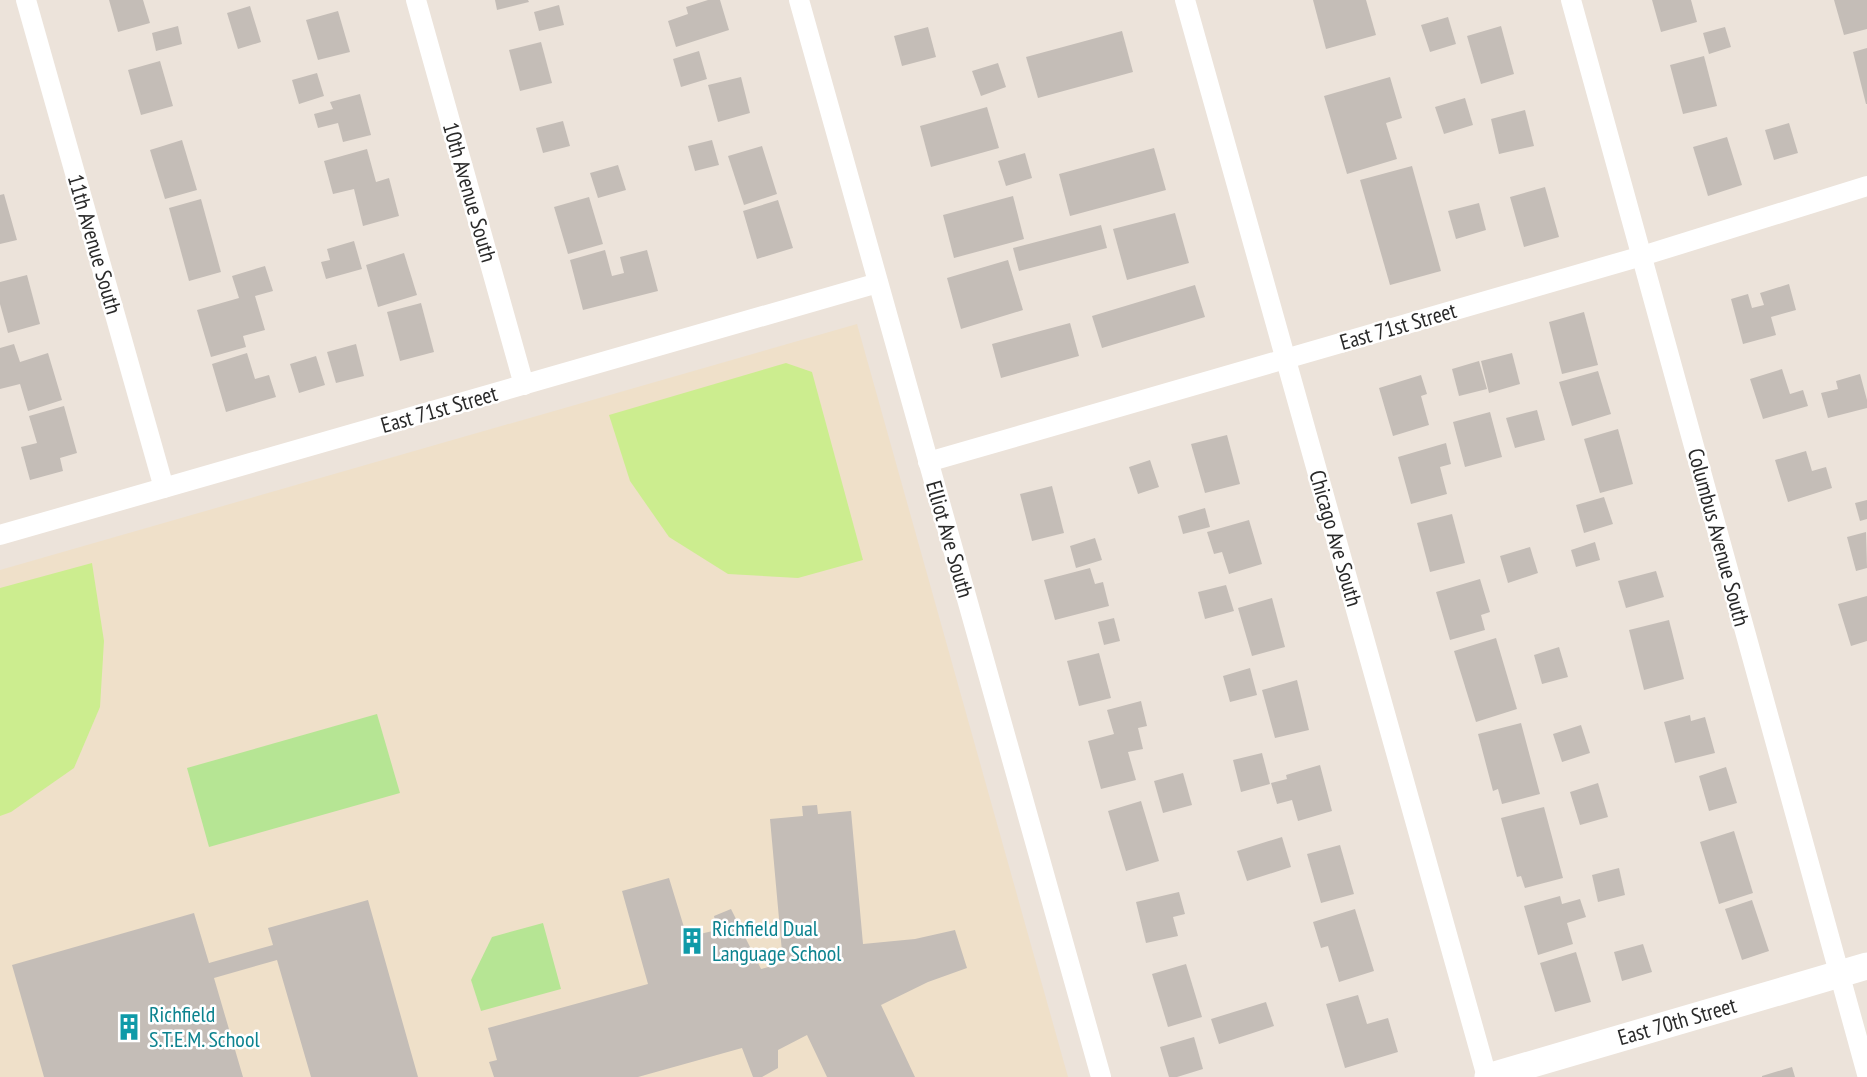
<svg xmlns="http://www.w3.org/2000/svg" width="1867" height="1077" font-family="'PT Sans Narrow',sans-serif">
<style>
.education{fill:#efe0c9}
.green{fill:#b6e594}
.pitch{fill:#cced8f}
.building{fill:#c4bdb7}
.lines{fill:none;stroke-linecap:round;stroke-linejoin:round}
.street{stroke:#fff;stroke-width:20}
.secondary{stroke:#fff;stroke-width:27}
.labels{text-anchor:middle;dominant-baseline:central;stroke-width:5;stroke-linejoin:round;paint-order:stroke}
.street-label{font-size:22px;fill:#292929;stroke:#fff}
.culture-label{font-size:22px;fill:#0d838f;stroke:#fff;text-anchor:start}
</style>
<rect width="100%" height="100%" fill="#ece3da"/>
<polygon class="education" points="857,324 1068,1077 0,1077 0,570"/>
<g class="green">
<polygon points="377,714 400,793 209,847 187,768"/>
<polygon points="543,923 561,989 481,1011 471,980 492,937"/>
</g>
<g class="pitch">
<polygon points="786,363 812,372 863,560 798,578 728,574 669,537 630,481 609,415"/>
<polygon points="92,563 104,641 100,707 74,768 11,812 0,816 0,588"/>
</g>
<g class="building">
<polygon points="109,0 143,0 150,23 118,32"/>
<polygon points="495,0 528,0 529,2 497,10"/>
<polygon points="708,0 720,0 729,30 676,47 668,21 688,14 686,7"/>
<polygon points="1313,0 1366,0 1376,35 1326,49"/>
<polygon points="1652,0 1691,0 1697,22 1661,32"/>
<polygon points="1834,0 1867,0 1867,29 1844,35"/>
<polygon points="559,5 564,25 539,31 534,12"/>
<polygon points="250,6 261,42 238,49 227,13"/>
<polygon points="338,11 350,52 318,60 306,20"/>
<polygon points="1448,17 1456,44 1430,52 1421,25"/>
<polygon points="178,26 182,44 156,51 152,33"/>
<polygon points="1501,26 1514,74 1481,84 1467,36"/>
<polygon points="928,27 936,57 902,66 894,36"/>
<polygon points="1725,27 1731,47 1709,54 1703,33"/>
<polygon points="1122,31 1133,72 1038,98 1026,57"/>
<polygon points="541,42 552,83 520,91 509,50"/>
<polygon points="1867,48 1867,104 1866,104 1853,52"/>
<polygon points="699,51 707,79 681,87 673,59"/>
<polygon points="1704,56 1717,106 1683,114 1670,65"/>
<polygon points="160,61 173,106 141,115 128,70"/>
<polygon points="998,63 1006,87 981,96 972,71"/>
<polygon points="317,73 324,96 299,104 292,80"/>
<polygon points="741,77 750,113 718,122 708,85"/>
<polygon points="1390,77 1402,118 1386,123 1397,159 1347,174 1324,96"/>
<polygon points="360,94 371,135 343,142 338,123 318,128 314,114 333,109 330,102"/>
<polygon points="1465,98 1473,125 1444,134 1435,107"/>
<polygon points="987,107 999,148 931,167 920,126"/>
<polygon points="1525,110 1534,146 1499,154 1491,119"/>
<polygon points="563,121 570,146 543,153 536,128"/>
<polygon points="1789,123 1798,153 1774,160 1765,130"/>
<polygon points="1727,137 1742,185 1708,196 1693,147"/>
<polygon points="182,140 197,190 165,199 150,150"/>
<polygon points="712,140 719,165 695,171 688,146"/>
<polygon points="762,146 777,194 744,205 728,156"/>
<polygon points="1154,148 1166,190 1070,216 1059,174"/>
<polygon points="367,149 376,182 389,178 399,216 363,226 354,189 333,194 324,161"/>
<polygon points="1025,153 1032,178 1006,186 998,161"/>
<polygon points="618,165 626,190 598,198 590,173"/>
<polygon points="1412,166 1441,271 1390,285 1360,180"/>
<polygon points="1545,187 1559,237 1524,247 1510,197"/>
<polygon points="4,194 17,240 0,244 0,195"/>
<polygon points="1013,196 1024,239 954,258 943,215"/>
<polygon points="589,197 603,244 568,254 554,207"/>
<polygon points="201,199 221,272 189,281 169,208"/>
<polygon points="778,200 793,248 757,259 743,211"/>
<polygon points="1479,203 1486,230 1456,239 1448,211"/>
<polygon points="1175,213 1189,263 1127,280 1113,229"/>
<polygon points="1101,225 1107,248 1019,271 1013,248"/>
<polygon points="354,241 362,269 326,279 321,262 330,260 327,249"/>
<polygon points="605,250 612,276 624,273 620,257 647,250 658,291 583,310 570,260"/>
<polygon points="404,253 417,295 378,307 366,265"/>
<polygon points="1008,260 1023,310 961,329 947,278"/>
<polygon points="265,266 273,291 255,296 265,330 243,336 246,347 211,357 197,310 239,298 232,276"/>
<polygon points="27,275 40,324 8,333 0,304 0,282"/>
<polygon points="1789,284 1796,310 1771,317 1776,335 1743,344 1731,299 1748,294 1752,308 1764,305 1760,293"/>
<polygon points="1195,285 1205,317 1102,348 1092,316"/>
<polygon points="421,303 434,352 400,361 387,312"/>
<polygon points="1584,312 1598,365 1562,374 1549,322"/>
<polygon points="1070,323 1079,356 1001,378 992,344"/>
<polygon points="14,344 20,362 48,353 62,400 28,411 20,384 0,389 0,348"/>
<polygon points="356,344 364,376 336,383 327,352"/>
<polygon points="247,353 255,379 269,375 276,397 226,412 212,364"/>
<polygon points="1512,353 1520,384 1489,393 1481,361"/>
<polygon points="316,356 325,385 299,393 290,364"/>
<polygon points="1479,361 1487,389 1459,396 1452,369"/>
<polygon points="1782,369 1790,394 1803,390 1808,406 1763,419 1750,379"/>
<polygon points="1598,371 1611,414 1572,426 1559,382"/>
<polygon points="1860,374 1867,400 1867,408 1828,418 1821,393 1838,389 1836,381"/>
<polygon points="1421,375 1427,394 1421,396 1429,425 1393,436 1379,388"/>
<polygon points="64,406 77,453 60,458 63,471 30,480 21,447 37,443 29,416"/>
<polygon points="1537,410 1545,440 1515,448 1506,418"/>
<polygon points="1490,412 1502,457 1465,467 1453,422"/>
<polygon points="1618,429 1633,484 1600,493 1584,439"/>
<polygon points="1227,435 1240,484 1205,493 1191,444"/>
<polygon points="1446,443 1451,464 1440,467 1447,494 1411,504 1398,457"/>
<polygon points="1806,451 1812,471 1826,467 1832,488 1788,502 1775,460"/>
<polygon points="1150,460 1159,487 1138,494 1129,467"/>
<polygon points="1052,486 1064,533 1032,541 1020,494"/>
<polygon points="1604,497 1613,524 1584,533 1576,505"/>
<polygon points="1867,500 1867,519 1860,521 1855,503"/>
<polygon points="1205,508 1210,527 1183,534 1178,516"/>
<polygon points="1452,514 1465,563 1430,572 1417,523"/>
<polygon points="1249,520 1262,564 1229,574 1222,552 1214,554 1207,532"/>
<polygon points="1866,532 1867,568 1856,571 1847,537"/>
<polygon points="1095,538 1102,560 1076,568 1070,546"/>
<polygon points="1595,542 1600,560 1576,567 1571,550"/>
<polygon points="1530,547 1538,573 1508,583 1500,556"/>
<polygon points="1090,568 1095,584 1103,582 1109,606 1055,620 1044,580"/>
<polygon points="1656,571 1664,597 1626,608 1618,581"/>
<polygon points="1480,579 1490,612 1481,615 1485,630 1450,640 1436,592"/>
<polygon points="1226,585 1234,611 1205,619 1198,592"/>
<polygon points="1867,596 1867,641 1851,646 1838,604"/>
<polygon points="1272,598 1285,647 1252,656 1238,608"/>
<polygon points="1114,618 1120,641 1104,645 1098,622"/>
<polygon points="1669,620 1684,679 1644,690 1629,630"/>
<polygon points="1496,638 1517,709 1476,722 1454,651"/>
<polygon points="1559,647 1568,677 1542,684 1534,655"/>
<polygon points="1099,653 1111,698 1079,706 1067,661"/>
<polygon points="1250,668 1257,695 1230,702 1223,676"/>
<polygon points="1297,680 1309,730 1275,738 1262,690"/>
<polygon points="1141,701 1147,726 1138,728 1143,749 1128,752 1136,780 1101,789 1088,741 1114,734 1107,710"/>
<polygon points="1690,715 1691,721 1705,717 1715,753 1675,763 1664,722"/>
<polygon points="1521,723 1540,794 1502,804 1498,789 1493,791 1478,734"/>
<polygon points="1581,725 1590,753 1562,762 1553,734"/>
<polygon points="1262,753 1270,784 1241,792 1233,760"/>
<polygon points="1320,765 1332,811 1298,821 1292,800 1277,804 1271,783 1287,779 1286,775"/>
<polygon points="1726,767 1737,803 1709,811 1699,776"/>
<polygon points="1183,773 1192,805 1163,813 1154,781"/>
<polygon points="1598,783 1608,817 1580,825 1570,792"/>
<polygon points="1141,801 1159,861 1126,871 1108,811"/>
<polygon points="817,805 818,814 851,811 863,944 915,939 955,930 967,968 928,982 881,1005 915,1077 827,1077 807,1035 778,1050 778,1068 762,1077 753,1077 742,1048 638,1077 494,1077 489,1062 497,1060 488,1028 648,984 622,891 669,878 687,937 717,930 714,916 731,909 761,969 783,963 770,819 803,816 802,806"/>
<polygon points="1544,807 1563,878 1525,888 1521,876 1517,877 1501,818"/>
<polygon points="1734,831 1753,893 1719,904 1700,842"/>
<polygon points="1282,837 1291,867 1247,881 1237,851"/>
<polygon points="1340,845 1354,894 1321,903 1307,854"/>
<polygon points="1619,868 1625,895 1598,902 1592,875"/>
<polygon points="1179,892 1185,914 1173,917 1178,936 1146,943 1136,902"/>
<polygon points="1560,896 1562,904 1580,899 1586,917 1567,923 1573,944 1538,955 1524,906"/>
<polygon points="368,900 418,1077 311,1077 277,960 214,978 243,1077 44,1077 12,965 194,913 209,963 273,945 268,928"/>
<polygon points="1752,900 1769,951 1742,960 1725,909"/>
<polygon points="1355,909 1374,971 1339,982 1328,946 1321,948 1313,922"/>
<polygon points="1643,944 1652,972 1622,981 1614,952"/>
<polygon points="1576,952 1591,1002 1555,1012 1540,963"/>
<polygon points="1186,964 1202,1017 1168,1027 1152,974"/>
<polygon points="1358,995 1367,1024 1388,1018 1398,1052 1345,1068 1326,1004"/>
<polygon points="1266,1002 1274,1026 1219,1044 1211,1019"/>
<polygon points="1194,1037 1203,1069 1177,1077 1169,1077 1160,1047"/>
<polygon points="1792,1067 1795,1077 1762,1077 1762,1076"/>
</g>
<g class="lines">
<g class="street">
<polyline points="26,0 164,488"/>
<polyline points="416,0 524,385"/>
<polyline points="799,0 1101,1077"/>
<polyline points="1185,0 1487,1077"/>
<polyline points="1571,0 1867,1074"/>
<polyline points="928,462 1642,256 1867,186"/>
<polyline points="0,535 878,283"/>
</g>
<polyline class="secondary" points="1488,1077 1867,966"/>
</g>
<defs>
<symbol id="building-bare" viewBox="-9 -9 18 18"><path d="M-4-6H4V6H1V3H-1V6H-4ZM-2.5-4.3h1.7v1.8h-1.7ZM.8-4.3h1.7v1.8H.8ZM-2.5-1h1.7V.8h-1.7ZM.8-1h1.7V.8H.8Z" fill="#0f9aa8" stroke="#fff" stroke-width="2.5" paint-order="stroke"/></symbol>
</defs>
<g fill-rule="evenodd">
<use href="#building-bare" x="673" y="922" width="38" height="38"/>
<use href="#building-bare" x="110" y="1008" width="38" height="38"/>
</g>
<g class="labels">
<g class="street-label">
<text transform="translate(470 192) rotate(74)">10th Avenue South</text>
<text transform="translate(95 244) rotate(74)">11th Avenue South</text>
<text transform="translate(1398 326) rotate(-16)">East 71st Street</text>
<text transform="translate(439 409) rotate(-16)">East 71st Street</text>
<text transform="translate(1719 537) rotate(75)">Columbus Avenue South</text>
<text transform="translate(1336 538) rotate(74)">Chicago Ave South</text>
<text transform="translate(950 539) rotate(74)">Elliot Ave South</text>
<text transform="translate(1677 1021) rotate(-16)">East 70th Street</text>
</g>
<g class="culture-label">
<text x="712" y="928">Richfield Dual<tspan x="712" dy="25">Language School</tspan></text>
<text x="149" y="1014">Richfield<tspan x="149" dy="25">S.T.E.M. School</tspan></text>
</g>
</g>
</svg>
